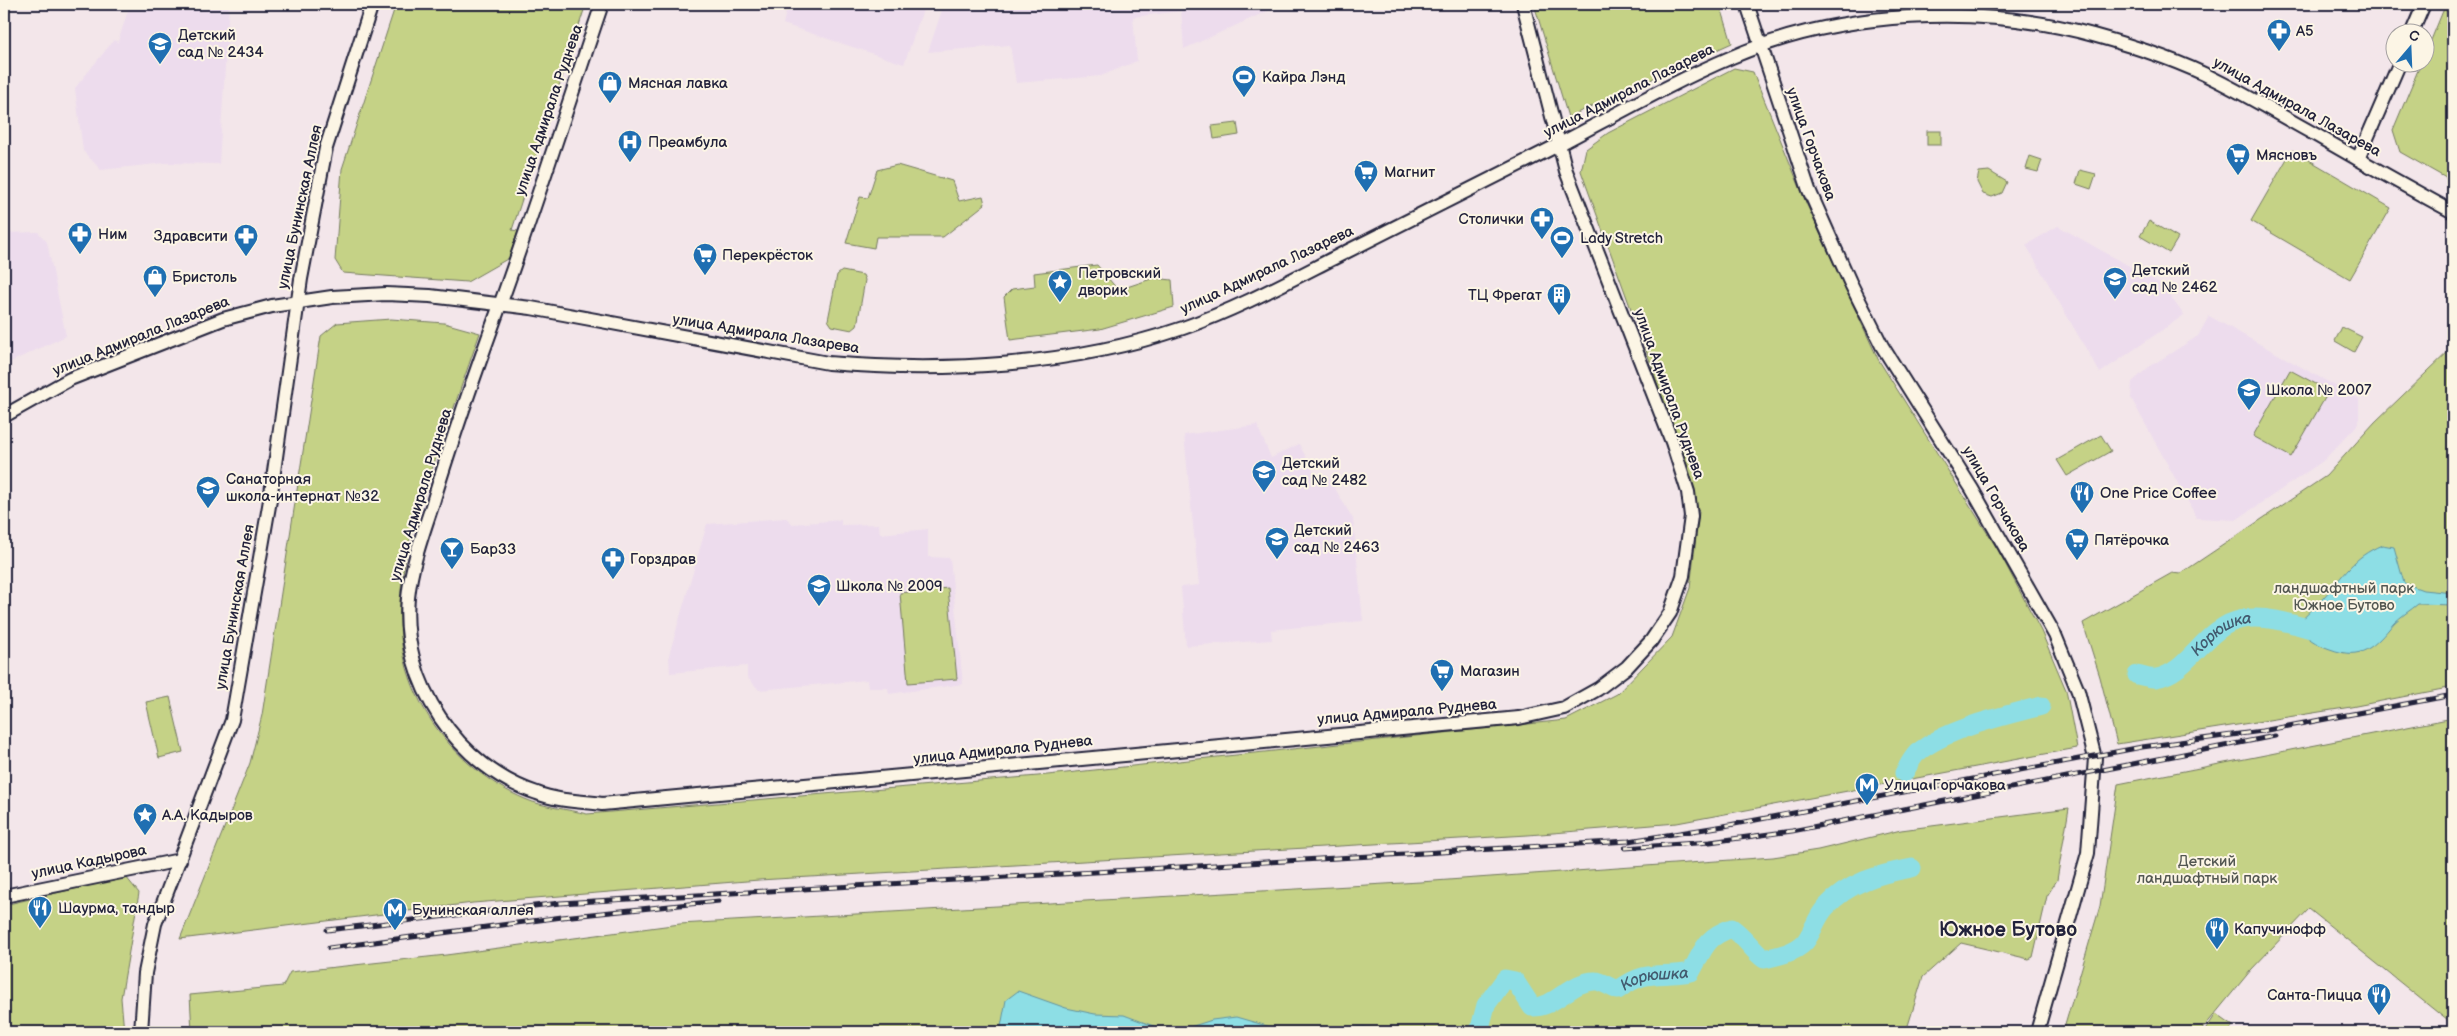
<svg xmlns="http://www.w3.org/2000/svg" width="2457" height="1036" font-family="'Balsamiq Sans',sans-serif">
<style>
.built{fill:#eddced}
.green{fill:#c5d286;stroke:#747a60}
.water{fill:#8ddee5;stroke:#6293a1}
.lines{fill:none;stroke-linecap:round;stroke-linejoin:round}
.river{stroke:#8ddee5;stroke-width:19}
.minor-casing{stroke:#22223b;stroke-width:16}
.minor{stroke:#fcf5e5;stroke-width:12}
.rail-casing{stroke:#22223b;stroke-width:5}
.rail{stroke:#fcf5e5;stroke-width:3;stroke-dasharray:9;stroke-linecap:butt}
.labels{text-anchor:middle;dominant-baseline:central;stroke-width:4;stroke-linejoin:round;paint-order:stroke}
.poi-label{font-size:15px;fill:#22223b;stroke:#fcf5e5;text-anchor:start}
.street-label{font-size:15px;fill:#22223b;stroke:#fcf5e5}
.park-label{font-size:15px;fill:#535752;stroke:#fcf5e5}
.water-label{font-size:16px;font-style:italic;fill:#425a6e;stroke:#fcf5e5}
.district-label{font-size:20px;font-weight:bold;fill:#22223b;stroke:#fcf5e5}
</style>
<rect width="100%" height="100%" fill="#f3e6ea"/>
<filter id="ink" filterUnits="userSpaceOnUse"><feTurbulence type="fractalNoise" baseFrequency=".02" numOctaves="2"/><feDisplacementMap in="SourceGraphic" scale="10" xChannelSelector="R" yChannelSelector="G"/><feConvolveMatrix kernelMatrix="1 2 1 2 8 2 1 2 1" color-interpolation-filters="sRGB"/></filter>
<g filter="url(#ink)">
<g class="built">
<polygon points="130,4 229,4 219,164 165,163 101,170 83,151 75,88 114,40 118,42"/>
<polygon points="788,4 925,4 904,64 783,24"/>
<polygon points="944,4 1283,4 1184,49 1181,11 1133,17 1137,61 1101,76 1016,83 1010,45 928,52"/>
<polygon points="2058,226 2161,284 2184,315 2100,373 2026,245"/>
<polygon points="38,232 47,242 66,336 4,365 4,233"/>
<polygon points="2209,316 2359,399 2359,423 2323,461 2236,520 2197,518 2131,398 2132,382 2149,367 2198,336"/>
<polygon points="1257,425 1271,458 1299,444 1317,478 1327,475 1353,519 1363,621 1271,630 1272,640 1186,646 1181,587 1199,585 1184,435"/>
<polygon points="786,518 793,524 841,520 841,525 879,524 880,534 928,529 928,557 950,558 963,684 889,694 888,688 868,688 867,680 759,690 747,677 747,666 670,673 669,655 707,524"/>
</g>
<g class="green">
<polygon points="396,4 586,4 512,230 518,231 509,258 467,282 343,273 335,260 342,169"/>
<polygon points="1534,4 1720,4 1732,43 1568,117"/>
<polygon points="2445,6 2453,33 2453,182 2400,152 2393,130 2421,63 2424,62 2425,55"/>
<path d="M1734,68l19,4 54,133 71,154 120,191 43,81 25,59 11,58 -400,75 -149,12 -769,45 -286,23 -293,36 70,-176 12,-48 59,-379 16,-13 54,-4 53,4 36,10c-15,42 -29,84 -44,125 -32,91 -62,181 -1,268 22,31 54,58 90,73 18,8 42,10 62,15l451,-38 528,-56 51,-26 55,-57 18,-49 9,-76 -47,-145 -71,-196 5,-22 22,-16z"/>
<polygon points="1237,123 1239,135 1214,139 1212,126"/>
<rect x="1927" y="131" width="14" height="14"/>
<polygon points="2292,150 2391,208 2350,279 2251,221"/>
<polygon points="2030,156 2042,160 2038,172 2026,169"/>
<polygon points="897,165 952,181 959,201 983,196 985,204 943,237 876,237 874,248 846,243 860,197 868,198 877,170"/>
<polygon points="2080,170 2096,174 2091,189 2076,184"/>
<polygon points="1989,171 2007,182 2002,193 1992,197 1983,194 1977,182 1979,172"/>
<polygon points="2149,221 2178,238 2169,253 2140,236"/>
<polygon points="1097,265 1118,290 1154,278 1172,280 1174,307 1100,329 1010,340 1004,297 1012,289 1035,286 1034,273"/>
<polygon points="842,271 863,275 865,280 857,326 852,330 832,326 828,320 837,275"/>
<polygon points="2342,327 2362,337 2354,352 2335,341"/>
<polygon points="2453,347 2453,687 2351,707 2117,744 2100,677 2083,623 2172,573 2180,574 2326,476 2375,422"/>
<polygon points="2290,370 2329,391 2291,457 2253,436"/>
<polygon points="2101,435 2111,451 2067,476 2057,460"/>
<polygon points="948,588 957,679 908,683 900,593"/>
<polygon points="170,697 183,752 159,758 146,702"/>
<polygon points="2453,718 2453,1025 2309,909 2251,970 2200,1032 2063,1032 2100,906 2118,784"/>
<polygon points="2069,808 2057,880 2047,896 2033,957 2029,959 1961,943 1923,977 1906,1032 192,1032 190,995 283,986 290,972 446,955 680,924 1420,882 1773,857 1818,850 1901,830"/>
<polygon points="126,877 139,893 121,998 124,1032 4,1032 4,905"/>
<polygon points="2216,1014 2233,1026 2229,1032 2204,1032"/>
</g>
<g class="water">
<path d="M2382,545l12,2 10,36 19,7 30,3v12l-35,-1c-7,6 -17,12 -24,19 -20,24 -32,38 -64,26 -15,-5 -24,-11 -34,-24 10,-9 19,-18 28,-28 21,-23 29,-40 58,-52z"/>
<polygon points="1018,991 1066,1008 1095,1014 1124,1015 1167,1031 1187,1028 1212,1020 1236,1017 1281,1030 1312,1032 1364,1027 1394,1032 1000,1032 1006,1000"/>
</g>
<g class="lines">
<g class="river">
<path id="s1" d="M2137,675c6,1 13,4 19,3 34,-5 48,-52 87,-59 26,-4 53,6 78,13"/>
<path d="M1904,773c4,-7 8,-15 13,-20 31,-25 87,-37 124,-47"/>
<path id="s2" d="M1479,1032l7,-27 19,-26 10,2 17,26c24,1 39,-27 64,-26 6,0 15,7 22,9 29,-22 41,-12 73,-18 13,-23 14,-35 41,-44 13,9 20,22 32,31 13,-3 30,-6 40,-16 8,-8 12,-26 22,-36 23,-25 53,-33 86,-39"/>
</g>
<defs>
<g id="minor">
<path d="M602,4c-34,100 -66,201 -102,301 -24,66 -48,133 -68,201 -10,30 -21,61 -24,92 -8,84 50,169 129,195 20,8 43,8 65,11l917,-86 45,-10 34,-19 29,-22 24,-26 19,-28 13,-37 8,-60 -3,-24 -16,-50 -106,-271 -43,-167"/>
<polyline points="1747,4 1809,190 1850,282 1882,346 1972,489 2055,635 2078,691 2095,758 2088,853 2037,1032"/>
<polyline points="2412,32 2424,4"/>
<polyline points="2358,159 2400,62"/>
<path d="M4,416l66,-37 153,-60 49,-13 60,-9 54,-3 44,2 101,12 297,55c117,10 243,3 355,-35 52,-18 102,-45 151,-70 76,-38 151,-76 226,-114 57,-30 113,-62 172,-87 108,-47 248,-53 361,-22 40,11 87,26 123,45 34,17 67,37 100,55 45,26 91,52 137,77"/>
<polyline points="4,896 180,860"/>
<polyline points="141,1032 145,973 155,924 232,720 270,500 301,279 326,148 372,4"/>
</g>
</defs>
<use href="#minor" class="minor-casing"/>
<use href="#minor" class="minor"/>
<defs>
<g id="rail">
<polyline points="1625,848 1710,842 1792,831 2275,736"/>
<polyline points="327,930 560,903 1629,841 1724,826 2142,747 2262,731 2453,695"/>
<polyline points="329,948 562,917 719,901"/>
</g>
</defs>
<use href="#rail" class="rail-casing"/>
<use href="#rail" class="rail"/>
</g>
</g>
<defs>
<symbol id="pharmacy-pin" viewBox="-11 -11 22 30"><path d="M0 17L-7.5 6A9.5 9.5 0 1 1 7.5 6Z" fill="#1f6fb2" stroke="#fcf5e5"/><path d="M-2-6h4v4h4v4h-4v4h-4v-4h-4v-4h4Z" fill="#fff"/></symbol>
<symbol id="school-pin" viewBox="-11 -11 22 30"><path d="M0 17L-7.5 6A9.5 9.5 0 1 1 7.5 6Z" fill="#1f6fb2" stroke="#fcf5e5"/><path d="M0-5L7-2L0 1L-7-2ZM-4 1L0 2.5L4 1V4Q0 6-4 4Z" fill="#fff"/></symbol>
<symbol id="stadium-pin" viewBox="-11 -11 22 30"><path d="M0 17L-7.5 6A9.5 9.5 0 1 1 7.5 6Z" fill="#1f6fb2" stroke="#fcf5e5"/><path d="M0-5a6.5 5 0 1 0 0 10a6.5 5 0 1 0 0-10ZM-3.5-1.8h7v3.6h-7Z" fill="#fff"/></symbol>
<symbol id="shop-pin" viewBox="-11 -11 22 30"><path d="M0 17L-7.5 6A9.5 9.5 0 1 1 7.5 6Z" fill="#1f6fb2" stroke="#fcf5e5"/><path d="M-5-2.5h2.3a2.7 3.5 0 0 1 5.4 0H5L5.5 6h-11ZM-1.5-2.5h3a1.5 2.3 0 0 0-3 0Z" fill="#fff"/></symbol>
<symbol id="hospital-pin" viewBox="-11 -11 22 30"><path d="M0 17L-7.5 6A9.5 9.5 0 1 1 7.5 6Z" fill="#1f6fb2" stroke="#fcf5e5"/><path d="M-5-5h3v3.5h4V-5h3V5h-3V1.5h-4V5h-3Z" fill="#fff"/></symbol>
<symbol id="supermarket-pin" viewBox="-11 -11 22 30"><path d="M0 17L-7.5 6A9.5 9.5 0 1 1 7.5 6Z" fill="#1f6fb2" stroke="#fcf5e5"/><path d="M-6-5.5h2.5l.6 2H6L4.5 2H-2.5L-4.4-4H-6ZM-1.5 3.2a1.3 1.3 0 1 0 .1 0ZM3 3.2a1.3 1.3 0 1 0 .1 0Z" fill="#fff"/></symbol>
<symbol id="sight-pin" viewBox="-11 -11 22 30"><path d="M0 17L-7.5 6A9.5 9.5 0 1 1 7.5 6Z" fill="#1f6fb2" stroke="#fcf5e5"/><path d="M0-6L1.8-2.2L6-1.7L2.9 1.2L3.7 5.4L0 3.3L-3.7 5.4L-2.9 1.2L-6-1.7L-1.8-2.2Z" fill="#fff"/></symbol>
<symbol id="building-pin" viewBox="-11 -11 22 30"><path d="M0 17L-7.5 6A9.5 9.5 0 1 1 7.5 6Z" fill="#1f6fb2" stroke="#fcf5e5"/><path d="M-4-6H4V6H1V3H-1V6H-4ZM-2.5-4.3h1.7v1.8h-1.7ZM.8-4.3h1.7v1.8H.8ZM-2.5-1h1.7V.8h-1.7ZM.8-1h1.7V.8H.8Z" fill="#fff"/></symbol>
<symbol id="restaurant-pin" viewBox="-11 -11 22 30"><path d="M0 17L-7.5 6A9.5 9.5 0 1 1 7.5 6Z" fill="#1f6fb2" stroke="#fcf5e5"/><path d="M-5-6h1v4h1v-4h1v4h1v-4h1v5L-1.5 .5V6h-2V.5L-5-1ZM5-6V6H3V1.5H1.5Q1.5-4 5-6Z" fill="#fff"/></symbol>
<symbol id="bar-pin" viewBox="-11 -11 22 30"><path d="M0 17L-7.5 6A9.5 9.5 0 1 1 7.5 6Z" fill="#1f6fb2" stroke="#fcf5e5"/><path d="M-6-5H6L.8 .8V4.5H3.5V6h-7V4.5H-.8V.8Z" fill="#fff"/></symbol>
<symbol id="metro-pin" viewBox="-11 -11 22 30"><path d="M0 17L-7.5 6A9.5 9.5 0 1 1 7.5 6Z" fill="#1f6fb2" stroke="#fcf5e5"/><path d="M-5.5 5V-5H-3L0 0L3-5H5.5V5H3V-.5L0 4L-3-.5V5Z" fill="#fff"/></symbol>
</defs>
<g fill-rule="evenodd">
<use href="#pharmacy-pin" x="2265" y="17" width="28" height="38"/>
<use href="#school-pin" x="146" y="30" width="28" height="38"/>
<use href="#stadium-pin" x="1230" y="63" width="28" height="38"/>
<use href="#shop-pin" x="596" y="69" width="28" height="38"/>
<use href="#hospital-pin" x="616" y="128" width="28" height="38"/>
<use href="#supermarket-pin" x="2224" y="141" width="28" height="38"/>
<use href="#supermarket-pin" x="1352" y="158" width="28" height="38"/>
<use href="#pharmacy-pin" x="1528" y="205" width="28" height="38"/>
<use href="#pharmacy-pin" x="66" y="220" width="28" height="38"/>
<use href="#pharmacy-pin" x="232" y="222" width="28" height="38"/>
<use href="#stadium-pin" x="1548" y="224" width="28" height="38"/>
<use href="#supermarket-pin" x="691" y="241" width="28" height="38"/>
<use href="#shop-pin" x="141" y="263" width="28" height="38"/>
<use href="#school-pin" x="2101" y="265" width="28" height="38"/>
<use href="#sight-pin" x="1046" y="268" width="28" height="38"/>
<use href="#building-pin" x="1545" y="281" width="28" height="38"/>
<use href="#school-pin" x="2235" y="376" width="28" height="38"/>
<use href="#school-pin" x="1250" y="458" width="28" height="38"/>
<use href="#school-pin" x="194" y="474" width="28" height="38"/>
<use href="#restaurant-pin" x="2068" y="479" width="28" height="38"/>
<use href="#school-pin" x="1263" y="525" width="28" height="38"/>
<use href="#supermarket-pin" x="2063" y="526" width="28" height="38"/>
<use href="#bar-pin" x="438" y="535" width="28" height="38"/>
<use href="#pharmacy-pin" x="599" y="545" width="28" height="38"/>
<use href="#school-pin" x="805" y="572" width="28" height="38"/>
<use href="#supermarket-pin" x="1428" y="657" width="28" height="38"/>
<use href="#metro-pin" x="1853" y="771" width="28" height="38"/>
<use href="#sight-pin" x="131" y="801" width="28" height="38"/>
<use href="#restaurant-pin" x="26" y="894" width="28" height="38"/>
<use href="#metro-pin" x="381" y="896" width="28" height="38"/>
<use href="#restaurant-pin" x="2203" y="915" width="28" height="38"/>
<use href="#restaurant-pin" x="2365" y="981" width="28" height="38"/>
</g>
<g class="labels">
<g class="poi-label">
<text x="2296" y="31">А5</text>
<text x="178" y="35">Детский<tspan x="178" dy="17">сад № 2434</tspan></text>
<text x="1262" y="77">Кайра Лэнд</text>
<text x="628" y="83">Мясная лавка</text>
<text x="648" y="142">Преамбула</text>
<text x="2256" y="155">Мясновъ</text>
<text x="1384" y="172">Магнит</text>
<text x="1524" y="219" text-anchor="end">Столички</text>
<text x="98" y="234">Ним</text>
<text x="228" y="236" text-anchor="end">Здравсити</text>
<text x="1580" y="238">Lady Stretch</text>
<text x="722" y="255">Перекрёсток</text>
<text x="2132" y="270">Детский<tspan x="2132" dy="17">сад № 2462</tspan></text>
<text x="1078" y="273">Петровский<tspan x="1078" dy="17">дворик</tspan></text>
<text x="172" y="277">Бристоль</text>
<text x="1542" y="295" text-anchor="end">ТЦ Фрегат</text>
<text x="2266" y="390">Школа № 2007</text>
<text x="1282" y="463">Детский<tspan x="1282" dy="17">сад № 2482</tspan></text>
<text x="226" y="479">Санаторная<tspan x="226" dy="17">школа-интернат №32</tspan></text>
<text x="2100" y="493">One Price Coffee</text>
<text x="1294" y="530">Детский<tspan x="1294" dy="17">сад № 2463</tspan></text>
<text x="2094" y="540">Пятёрочка</text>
<text x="470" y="549">Бар33</text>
<text x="630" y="559">Горздрав</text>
<text x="836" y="586">Школа № 2009</text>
<text x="1460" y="671">Магазин</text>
<text x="1884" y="785">Улица Горчакова</text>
<text x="162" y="815">А.А. Кадыров</text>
<text x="58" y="908">Шаурма, тандыр</text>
<text x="412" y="910">Бунинская аллея</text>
<text x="2234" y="929">Капучинофф</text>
<text x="2362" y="995" text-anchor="end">Санта-Пицца</text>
</g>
<g class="street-label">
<text transform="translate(1629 91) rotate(-27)">улица Адмирала Лазарева</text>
<text transform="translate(2297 107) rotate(29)">улица Адмирала Лазарева</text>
<text transform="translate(549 110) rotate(-71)">улица Адмирала Руднева</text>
<text transform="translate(1811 144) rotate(70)">улица Горчакова</text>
<text transform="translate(300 207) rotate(-78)">улица Бунинская Аллея</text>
<text transform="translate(1267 270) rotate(-25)">улица Адмирала Лазарева</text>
<text transform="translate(766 334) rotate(9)">улица Адмирала Лазарева</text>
<text transform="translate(141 336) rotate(-22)">улица Адмирала Лазарева</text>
<text transform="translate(1669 394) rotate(70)">улица Адмирала Руднева</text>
<text transform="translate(421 495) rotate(-73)">улица Адмирала Руднева</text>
<text transform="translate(1996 499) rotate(60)">улица Горчакова</text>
<text transform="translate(235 607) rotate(-80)">улица Бунинская Аллея</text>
<text transform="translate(1407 712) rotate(-5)">улица Адмирала Руднева</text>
<text transform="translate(1003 750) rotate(-6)">улица Адмирала Руднева</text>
<text transform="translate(89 862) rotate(-12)">улица Кадырова</text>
</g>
<g class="park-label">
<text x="2344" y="588">ландшафтный парк<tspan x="2344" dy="17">Южное Бутово</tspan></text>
<text x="2207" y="861">Детский<tspan x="2207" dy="17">ландшафтный парк</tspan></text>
</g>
<g class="water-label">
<text stroke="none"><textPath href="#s1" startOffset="100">Корюшка</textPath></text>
<text stroke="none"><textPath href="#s2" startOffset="235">Корюшка</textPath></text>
</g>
<g class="district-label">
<text x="2008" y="930">Южное Бутово</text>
</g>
</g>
<rect width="2457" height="1036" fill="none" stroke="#fcf5e5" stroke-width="20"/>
<rect x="10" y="10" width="2437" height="1016" fill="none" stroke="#22223b" stroke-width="2" filter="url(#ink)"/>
<g transform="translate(2410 48) rotate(19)"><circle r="24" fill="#fcf5e5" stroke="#a5a1a1"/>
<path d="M0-4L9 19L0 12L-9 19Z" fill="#1f6fb2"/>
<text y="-8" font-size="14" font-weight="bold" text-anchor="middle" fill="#22223b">С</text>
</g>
</svg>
